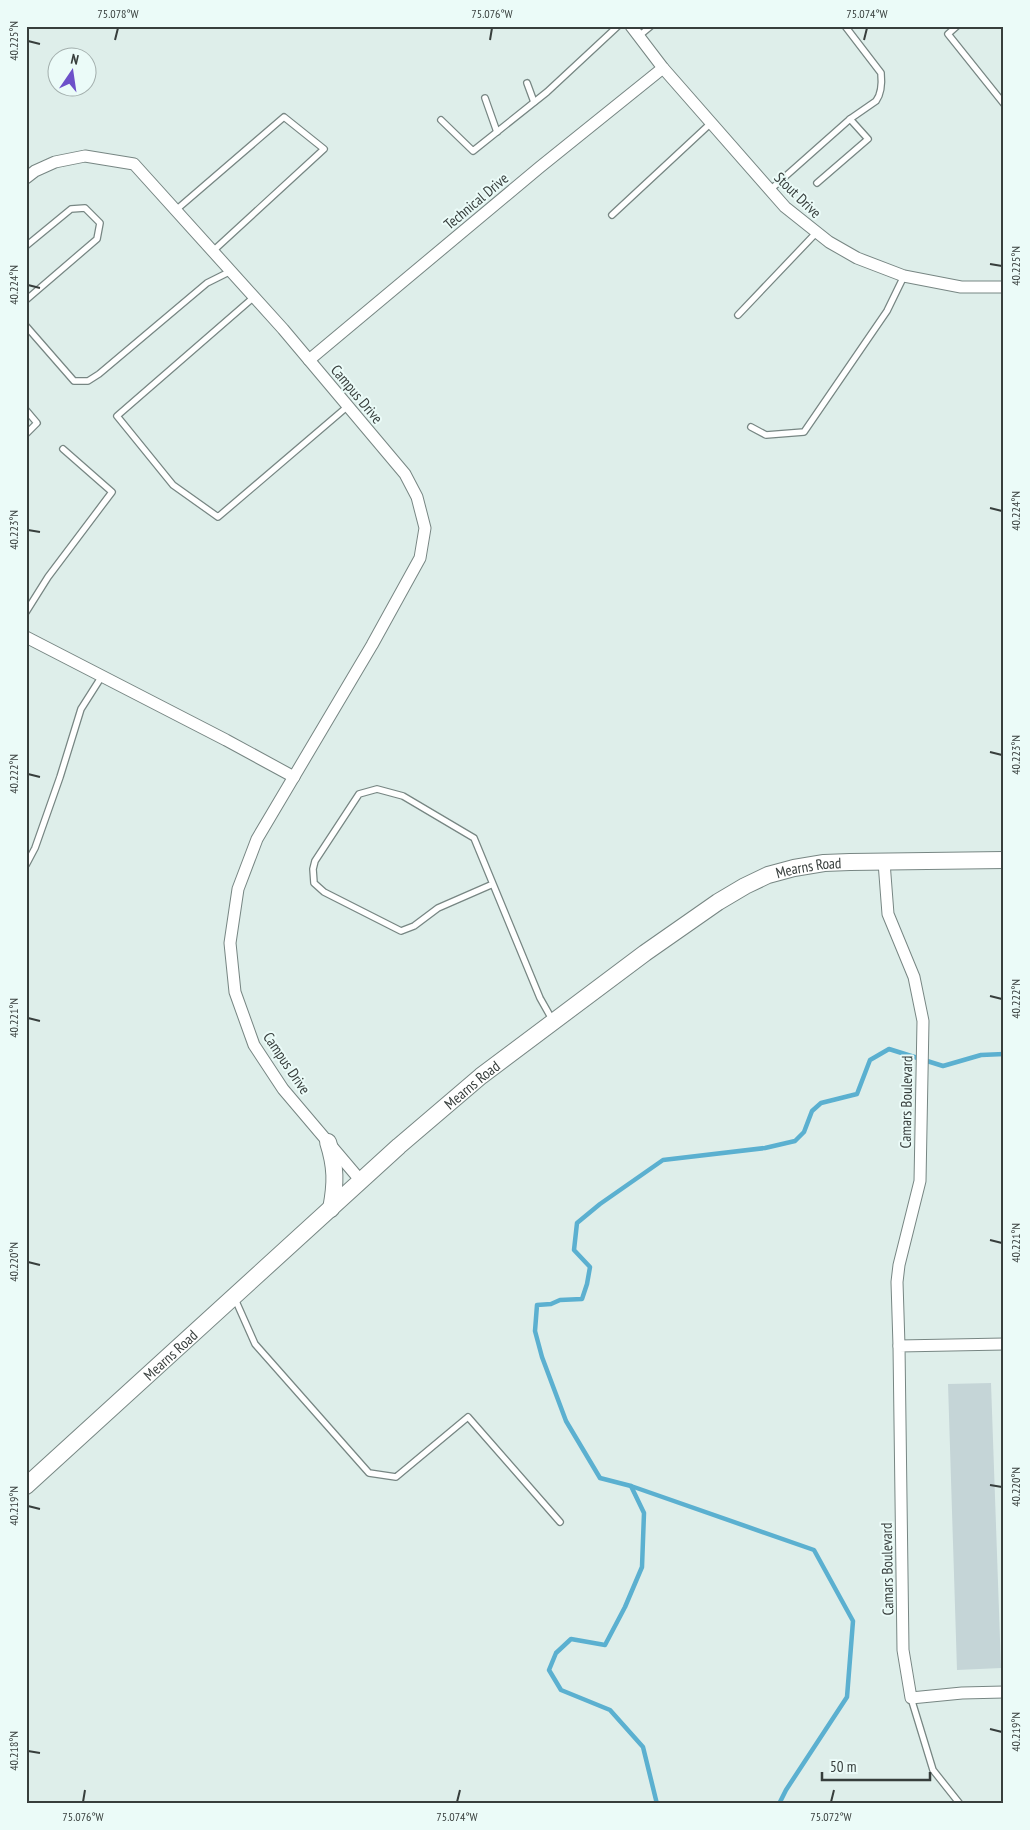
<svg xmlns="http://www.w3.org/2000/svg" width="1030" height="1830" font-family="'PT Sans Narrow',sans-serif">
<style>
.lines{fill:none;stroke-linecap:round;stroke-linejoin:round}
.stream{stroke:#5bb0d0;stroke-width:4.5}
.building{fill:#c5d5d7}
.lane-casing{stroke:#778683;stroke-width:8}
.street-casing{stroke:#778683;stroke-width:13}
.secondary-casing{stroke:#778683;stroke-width:18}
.lane{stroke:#fff;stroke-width:5.5}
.street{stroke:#fff;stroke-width:11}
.secondary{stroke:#fff;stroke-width:16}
.ticks{fill:none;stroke:#373e3c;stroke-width:2}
.labels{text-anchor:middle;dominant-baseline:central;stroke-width:4;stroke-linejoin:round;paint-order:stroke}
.street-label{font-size:15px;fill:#373e3c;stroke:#ebfbf8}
.neatline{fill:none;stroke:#373e3c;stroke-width:2}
.ticks-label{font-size:12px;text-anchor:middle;fill:#373e3c}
</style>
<rect width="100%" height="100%" fill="#deeeea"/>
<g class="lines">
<g class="stream">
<polyline points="631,1486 644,1513 642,1567 625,1607 605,1645 571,1639 556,1653 549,1670 561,1690 610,1710 643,1747 657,1804"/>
<polyline points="779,1804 786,1790 847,1697 853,1621 814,1550 631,1486 600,1478 566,1421 542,1357 535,1331 537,1305 551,1304 560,1300 582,1299 587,1284 590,1267 574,1250 577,1223 600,1204 663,1160 765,1148 795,1141 804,1132 812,1111 821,1103 857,1094 870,1060 889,1049 943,1066 981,1055 1004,1054"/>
</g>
</g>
<polygon class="building" points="991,1383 1001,1668 957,1670 948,1384"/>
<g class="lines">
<defs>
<g id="lane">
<path d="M845,26l36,47c1,10 1,20 -5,28l-26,18"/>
<polyline points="957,26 948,34 1004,104"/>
<polyline points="639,36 651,26"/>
<polyline points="527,83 534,102"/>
<polyline points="485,98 497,132"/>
<polyline points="441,120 473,151 547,92 618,26"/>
<polyline points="770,190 850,119 868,139 817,183"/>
<polyline points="176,210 284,117 324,149 213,251"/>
<polyline points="612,215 711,123"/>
<polyline points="26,246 71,209 85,208 100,223 97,239 26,300"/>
<polyline points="254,297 117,416 173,485 218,517 348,406"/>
<polyline points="738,315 816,233"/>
<polyline points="26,326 74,381 88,381 99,374 207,283 231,271"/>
<polyline points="26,410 37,423 26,434"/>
<polyline points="751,427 766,435 804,432 887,311 904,276"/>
<polyline points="26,612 48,577 112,492 63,449"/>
<polyline points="26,865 35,848 60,777 81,709 102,676"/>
<polyline points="493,884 438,908 414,926 401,931 324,892 314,883 313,869 315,861 359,794 377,789 403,796 474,838 540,998 553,1021"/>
<polyline points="235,1299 255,1344 369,1473 396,1477 468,1417 560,1522"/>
<polyline points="911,1698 933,1770 960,1804"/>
</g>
<g id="street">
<polyline points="631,26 663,68 785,207 829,242 857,258 904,276 961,287 1004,287"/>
<polyline points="26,178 35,171 55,162 85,156 134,164 283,329 405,474 417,497 425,528 420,558 372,645 257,839 238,889 230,943 235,992 254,1045 283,1089 361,1181"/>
<polyline points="309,360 540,167 663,68"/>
<polyline points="26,637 226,740 294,777"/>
<polyline points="884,862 888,914 914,977 923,1021 920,1181 899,1265 897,1282 899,1346"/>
<polyline points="1004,1344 899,1346 903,1650 911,1698 962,1693 1004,1692"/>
</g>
<g id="secondary">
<path d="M328,1142c8,25 8,41 3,67"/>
<path id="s1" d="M26,1486l373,-340 82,-70 164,-123 73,-51 27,-16 23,-11 26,-7 30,-5 26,-1 154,-2"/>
</g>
</defs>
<use href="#lane" class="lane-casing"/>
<use href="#street" class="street-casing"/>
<use href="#secondary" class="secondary-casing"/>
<use href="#lane" class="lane"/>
<use href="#street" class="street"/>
<use href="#secondary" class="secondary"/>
</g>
<path class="ticks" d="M115,40l3,-12M490,40l2,-12M864,40l3,-12M28,41l12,3M990,264l12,2M28,285l12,3M990,508l12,3M28,530l12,2M990,752l12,3M28,774l12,3M990,996l12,3M28,1018l12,3M990,1240l12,3M28,1262l12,3M990,1485l12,2M28,1506l12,3M990,1729l12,3M28,1751l12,2M83,1802l2,-12M457,1802l3,-12M831,1802l3,-12"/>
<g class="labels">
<g class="street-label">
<text transform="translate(798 195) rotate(44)">Stout Drive</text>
<text transform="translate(476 201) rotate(-40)">Technical Drive</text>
<text transform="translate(357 394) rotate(50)">Campus Drive</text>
<text stroke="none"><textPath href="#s1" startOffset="1005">Mearns Road</textPath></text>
<text transform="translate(287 1063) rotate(56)">Campus Drive</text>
<text stroke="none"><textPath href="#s1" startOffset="600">Mearns Road</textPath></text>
<text transform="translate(906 1102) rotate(-89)">Camars Boulevard</text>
<text stroke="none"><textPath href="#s1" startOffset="195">Mearns Road</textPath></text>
<text transform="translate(887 1569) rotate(-91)">Camars Boulevard</text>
</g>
</g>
<rect width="1030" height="1830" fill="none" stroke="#ebfbf8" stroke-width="55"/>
<g transform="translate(72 72) rotate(13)"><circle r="24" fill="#ebfbf8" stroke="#a3afad"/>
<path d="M0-4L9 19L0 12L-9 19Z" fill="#6d50c9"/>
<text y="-8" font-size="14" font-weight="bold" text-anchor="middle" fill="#373e3c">N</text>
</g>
<path d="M822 1772v8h108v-8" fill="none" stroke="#373e3c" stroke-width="2.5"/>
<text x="830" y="1772" font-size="15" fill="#373e3c" stroke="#ebfbf8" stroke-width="4" paint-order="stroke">50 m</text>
<rect x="28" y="28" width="974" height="1774" class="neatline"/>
<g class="ticks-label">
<text x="118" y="18">75.078°W</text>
<text x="492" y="18">75.076°W</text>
<text x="867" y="18">75.074°W</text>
<text transform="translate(14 41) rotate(-90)" y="4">40.225°N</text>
<text transform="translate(1016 266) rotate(-90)" y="4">40.225°N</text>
<text transform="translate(14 285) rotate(-90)" y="4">40.224°N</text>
<text transform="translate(1016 511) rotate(-90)" y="4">40.224°N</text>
<text transform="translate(14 530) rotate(-90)" y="4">40.223°N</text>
<text transform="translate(1016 755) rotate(-90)" y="4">40.223°N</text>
<text transform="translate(14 774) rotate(-90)" y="4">40.222°N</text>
<text transform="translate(1016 999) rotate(-90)" y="4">40.222°N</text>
<text transform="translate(14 1018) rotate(-90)" y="4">40.221°N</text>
<text transform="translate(1016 1243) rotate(-90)" y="4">40.221°N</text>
<text transform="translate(14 1262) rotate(-90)" y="4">40.220°N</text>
<text transform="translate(1016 1487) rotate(-90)" y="4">40.220°N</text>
<text transform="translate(14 1506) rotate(-90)" y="4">40.219°N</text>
<text transform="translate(1016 1732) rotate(-90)" y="4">40.219°N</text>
<text transform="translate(14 1751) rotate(-90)" y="4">40.218°N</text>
<text x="83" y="1821">75.076°W</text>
<text x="457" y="1821">75.074°W</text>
<text x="831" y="1821">75.072°W</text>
</g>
</svg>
